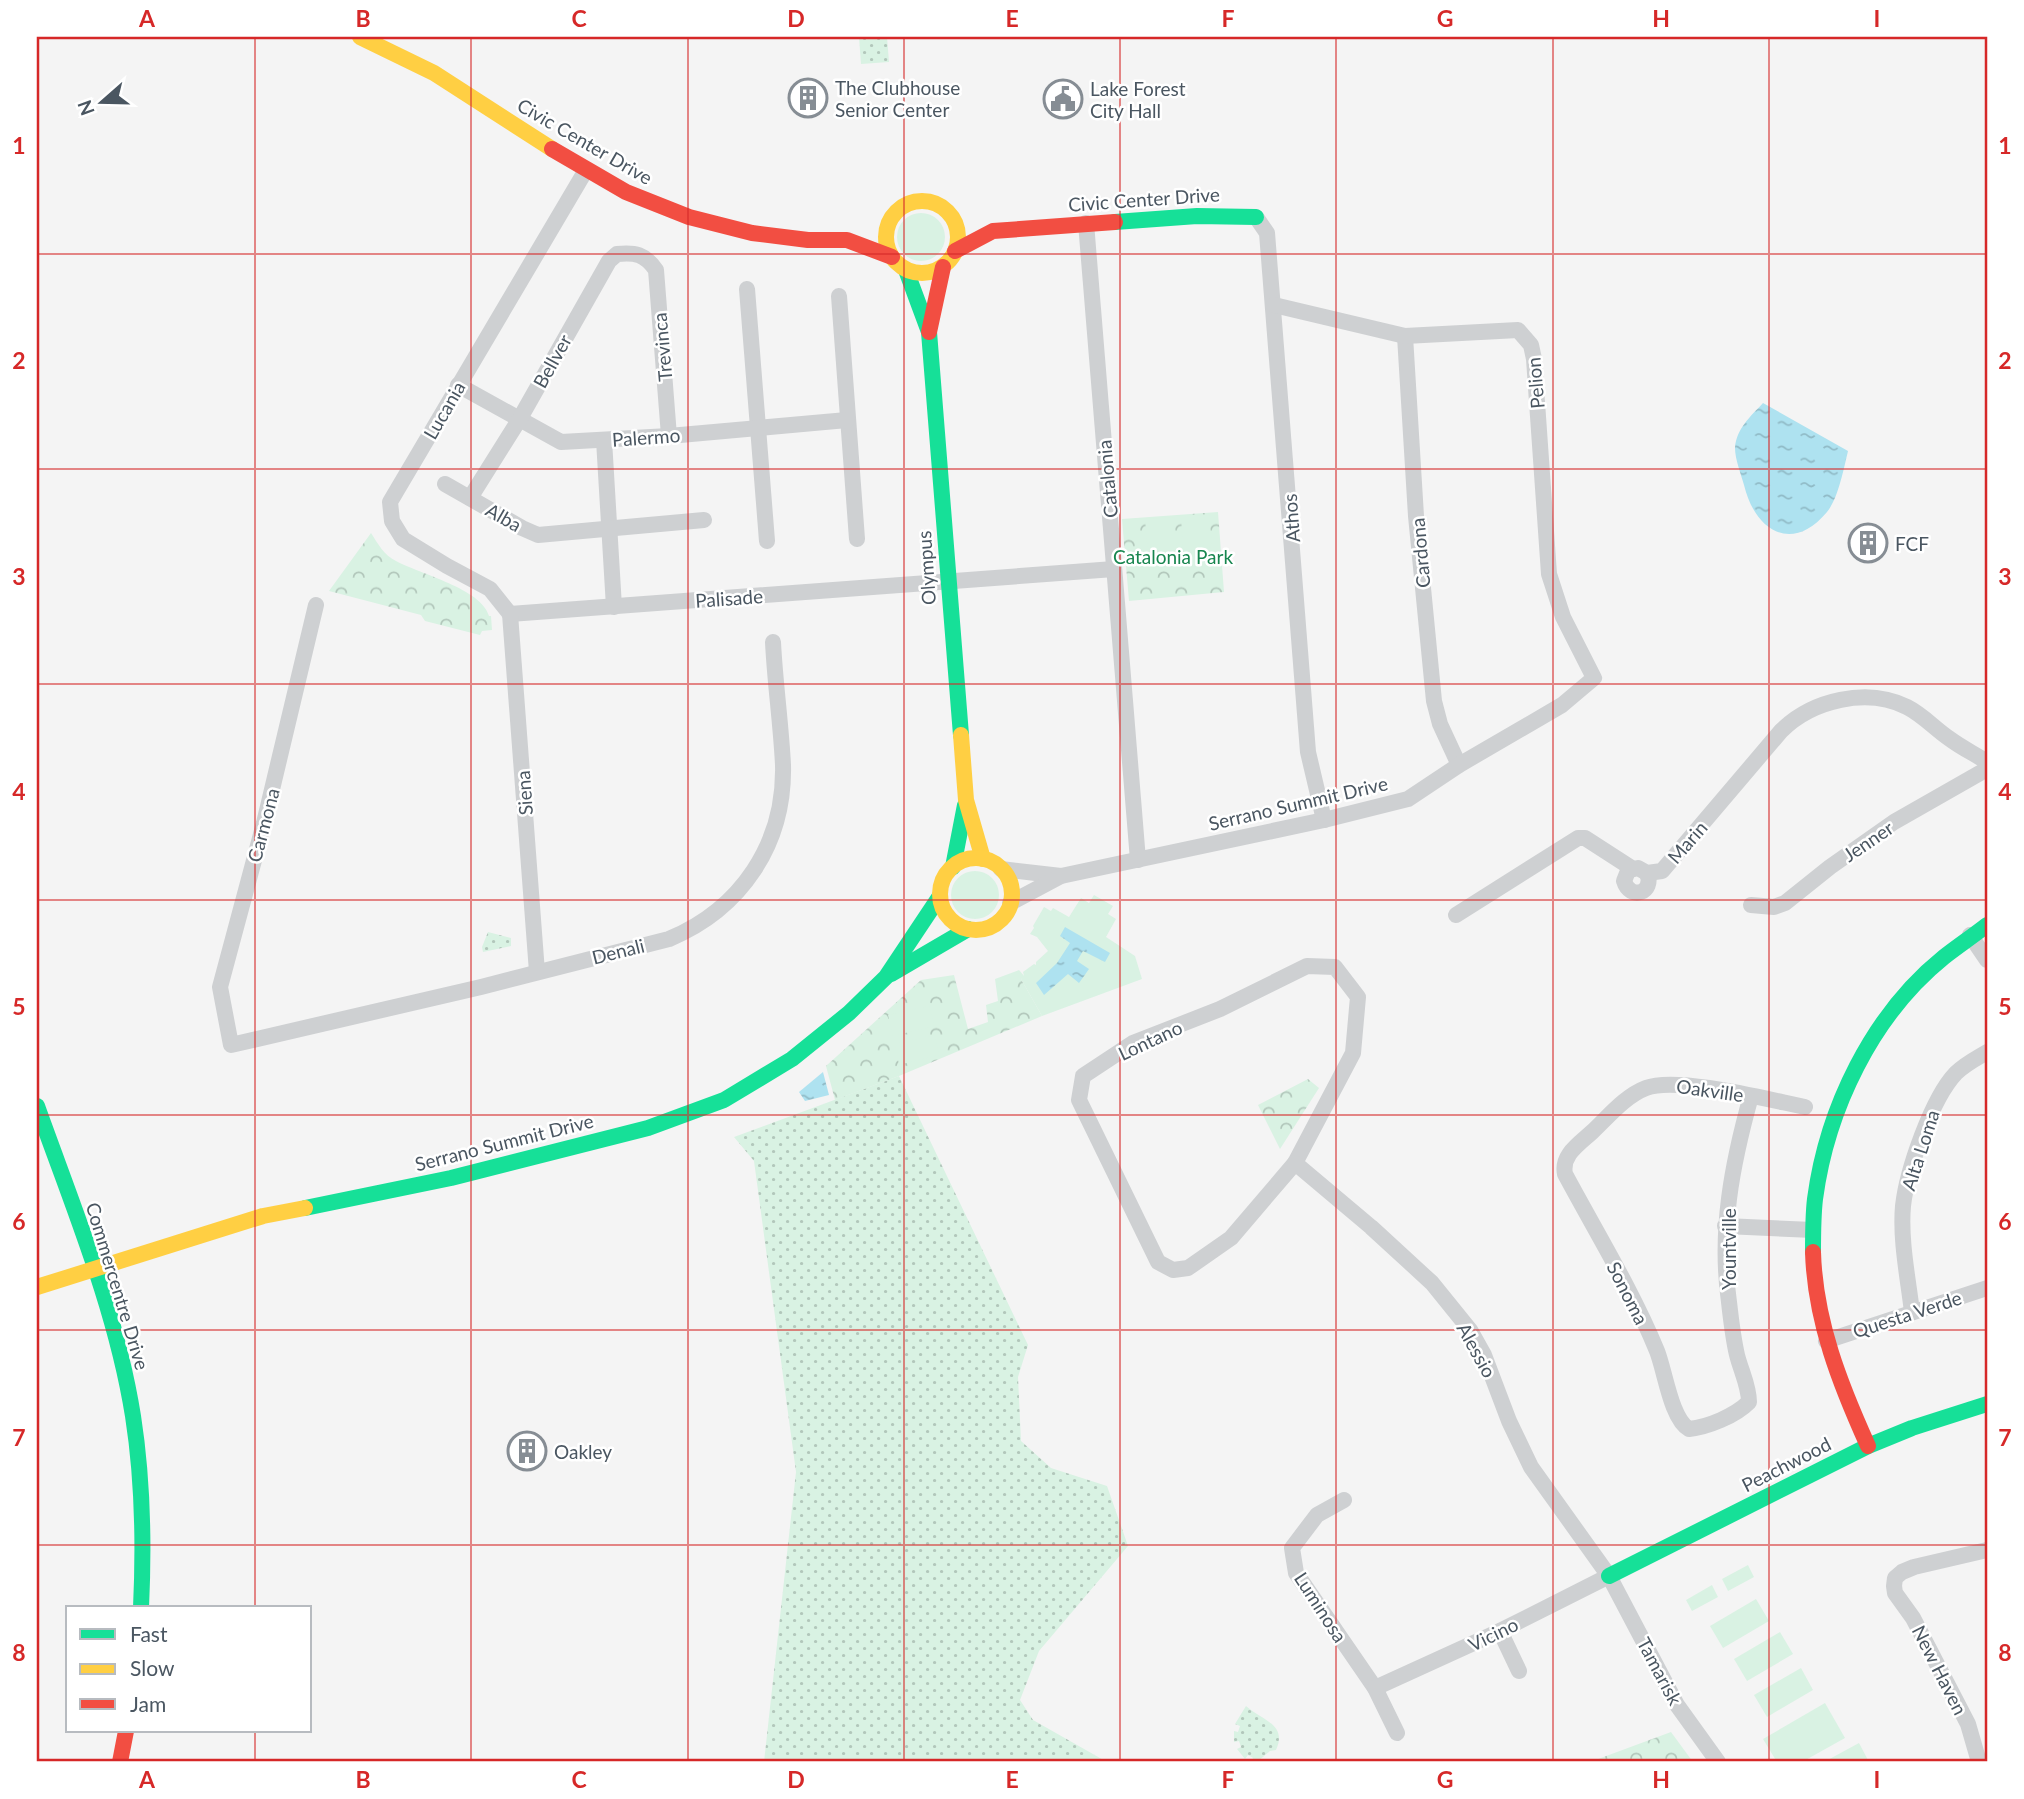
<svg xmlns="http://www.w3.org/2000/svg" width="2024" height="1799" font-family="Lato,sans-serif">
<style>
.grass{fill:url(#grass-dots)}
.park{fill:url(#park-crowns)}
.garden{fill:#d9f2e3}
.water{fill:url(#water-ripples)}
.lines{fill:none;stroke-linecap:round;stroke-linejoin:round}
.street{stroke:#ced0d2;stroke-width:16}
.fast{stroke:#16e098;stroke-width:16}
.slow{stroke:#ffcf43;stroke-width:16}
.jam{stroke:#f24e42;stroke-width:16}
.grid{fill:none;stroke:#d62828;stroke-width:2;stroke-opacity:0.55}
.labels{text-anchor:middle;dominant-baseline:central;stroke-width:5;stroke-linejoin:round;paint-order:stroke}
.poi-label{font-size:19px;fill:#4a5661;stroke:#fff;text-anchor:start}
.street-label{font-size:19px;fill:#4a5661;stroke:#fff}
.park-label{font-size:19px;fill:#17864f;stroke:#fff}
.neatline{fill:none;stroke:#d62828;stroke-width:2.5}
.grid-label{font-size:23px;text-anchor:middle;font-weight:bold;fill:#d62828}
</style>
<defs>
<pattern id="grass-dots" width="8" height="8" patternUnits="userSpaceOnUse" patternTransform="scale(1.75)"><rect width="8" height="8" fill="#d9f2e3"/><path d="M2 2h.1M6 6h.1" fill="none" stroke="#b2c7bb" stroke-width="1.8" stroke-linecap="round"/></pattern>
<pattern id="park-crowns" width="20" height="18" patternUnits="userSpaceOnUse" patternTransform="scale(1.75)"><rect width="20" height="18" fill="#d9f2e3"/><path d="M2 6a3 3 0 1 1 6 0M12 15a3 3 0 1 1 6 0" fill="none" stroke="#b2c7bb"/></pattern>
<pattern id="water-ripples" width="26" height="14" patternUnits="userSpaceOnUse" patternTransform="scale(1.75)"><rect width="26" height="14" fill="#aee2f0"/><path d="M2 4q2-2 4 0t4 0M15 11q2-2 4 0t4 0" fill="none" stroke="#90bac6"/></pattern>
</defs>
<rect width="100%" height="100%" fill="#f4f4f4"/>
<g class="grass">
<polygon points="859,37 887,37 889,62 861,64"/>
<polygon points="488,932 511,938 511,946 483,952 482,947"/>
<polygon points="899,1076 1028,1345 1018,1377 1021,1441 1051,1468 1107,1486 1128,1546 1039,1651 1020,1700 1033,1720 1107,1762 764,1762 796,1472 754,1161 734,1137"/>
<path d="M1246,1706c15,14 42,18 30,44l-6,1 -13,11h-6l2,-4 -5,-3 -3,4 -8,-10 4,-2 -2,-6 -5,1v-11l4,1 2,-6 -5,-2z"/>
</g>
<g class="park">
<polygon points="1218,512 1224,592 1129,601 1122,519"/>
<path d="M371,533c7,11 13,22 25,28 24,13 86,28 93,55h2l1,14 -10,1 -2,4 -55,-14 -4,-6 -92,-24z"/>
<polygon points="1019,970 1025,977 1021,979 1042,1016 899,1076 835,1100 826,1066 921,980 954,975 968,1029 988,1022 986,1005 998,1001 995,979"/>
<polygon points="1308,1079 1319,1088 1280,1149 1258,1105"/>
<polygon points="1671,1732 1693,1762 1590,1762"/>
</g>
<g class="garden">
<circle cx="921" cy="237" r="24"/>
<polygon points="1209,514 1212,547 1183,550 1181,517"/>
<polygon points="1174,517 1177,551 1148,553 1145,519"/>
<circle cx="975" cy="895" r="24"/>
<polygon points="1094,895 1113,906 1108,914 1116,919 1106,937 1135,956 1142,979 1042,1016 1021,979 1024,976 1023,972 1034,964 1036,965 1036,962 1048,951 1037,937 1030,934 1034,928 1033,926 1044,907 1051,911 1053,908 1069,917 1081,898 1089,903"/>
<polygon points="929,1006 934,1026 893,1036 888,1015"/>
<polygon points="934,1035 939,1055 899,1065 895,1044"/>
<polygon points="1748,1565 1754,1577 1728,1591 1722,1579"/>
<polygon points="1712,1585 1718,1597 1692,1611 1686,1600"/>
<polygon points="1756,1599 1769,1621 1723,1648 1710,1626"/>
<polygon points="1780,1632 1793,1654 1747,1681 1734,1659"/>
<polygon points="1801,1668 1813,1690 1767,1717 1754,1695"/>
<polygon points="1825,1703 1845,1738 1802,1762 1777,1762 1763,1739"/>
<polygon points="1859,1743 1869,1762 1824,1762"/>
</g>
<g class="water">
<path d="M1763,403l85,48c-4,17 -10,48 -21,61 -35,42 -72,19 -83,-27 -3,-11 -9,-26 -9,-37 1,-19 16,-32 28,-45z"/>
<polygon points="1065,927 1110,953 1105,962 1083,951 1077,961 1089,969 1079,983 1068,974 1044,995 1036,983 1057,963 1070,943 1060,936"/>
<polygon points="823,1072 829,1095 805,1101 799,1092"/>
</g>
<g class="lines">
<g class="street">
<polyline points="1256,217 1267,233 1308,752 1324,820"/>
<polyline points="1086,223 1138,860"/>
<polyline points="747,289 767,541"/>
<polyline points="839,296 857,539"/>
<polyline points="1405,336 1416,516 1434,701 1440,724 1459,765"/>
<polyline points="458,385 561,442 669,436 847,420"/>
<polyline points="604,440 614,607"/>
<polyline points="445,484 522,528 538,535 704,520"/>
<path d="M470,498l49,-78 90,-159 8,-7c18,-2 28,0 39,16l13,166"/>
<path d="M316,605l-52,218 -44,164 11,58 250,-58 188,-48c72,-30 116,-95 114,-174 -2,-41 -8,-82 -10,-123"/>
<polyline points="510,614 1114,569"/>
<polyline points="510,614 490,589 447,566 403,539 392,521 390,502 586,170"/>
<polyline points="510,614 537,972"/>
<polyline points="1001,869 1061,876"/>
<path d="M1633,869l-5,2 -4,10c6,20 31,12 23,-8"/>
<polyline points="1010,903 1061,876 1324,820 1408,799 1459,765 1562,705 1594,678 1563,617 1549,574 1534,359 1531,345 1518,330 1405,336 1274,305"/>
<polyline points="1751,905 1774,907 1785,903 1830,867 1894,822 1987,769"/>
<path d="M1456,915l122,-77h7l48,31 5,-1 9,5 15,-2 119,-140c31,-31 86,-44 126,-24 16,8 28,22 43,32 12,9 25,15 37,23"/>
<polyline points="1970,935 1987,960"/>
<polygon points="1307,966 1335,967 1358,997 1353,1053 1295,1163 1231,1238 1188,1268 1173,1270 1158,1262 1079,1100 1083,1076 1133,1043 1220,1009"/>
<path d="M1751,1096c-19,68 -32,135 -22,206 2,18 4,36 8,53 4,16 12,31 12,47 -14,14 -41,25 -60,27 -18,-10 -24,-58 -32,-78 -25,-61 -61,-119 -92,-177 -4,-19 14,-30 27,-42 16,-15 33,-36 54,-44 31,-12 124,12 159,19"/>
<polyline points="1295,1163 1371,1227 1432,1283 1470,1330 1484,1355 1509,1421 1531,1467 1609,1576 1677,1705 1718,1762"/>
<polyline points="1725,1226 1813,1230"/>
<path d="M1912,1312c-4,-34 -12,-72 -9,-106 4,-36 29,-108 53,-133 9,-9 21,-15 31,-21"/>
<polyline points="1826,1341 1987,1288"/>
<polyline points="1344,1500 1317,1515 1292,1548 1296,1573 1375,1688 1397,1733"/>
<polyline points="1500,1631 1519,1671"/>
<polyline points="1375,1688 1500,1631 1609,1576"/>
<polyline points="1979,1762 1968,1724 1913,1618 1895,1593 1894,1586 1895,1578 1902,1572 1914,1567 1987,1550"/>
</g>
<g class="fast">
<polyline points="1115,222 1197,216 1256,217"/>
<polyline points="906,270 929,332 961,735"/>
<polyline points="953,867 965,805"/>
<polyline points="891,974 968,929"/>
<path d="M37,1106c36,101 79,203 96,310 10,64 11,128 8,192"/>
<polyline points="305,1208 451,1178 648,1128 724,1100 792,1059 849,1013 886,977 940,896"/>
<path d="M1813,1252c0,-17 0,-36 2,-53 12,-90 57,-184 129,-242 14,-11 29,-21 43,-32"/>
<polyline points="1609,1576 1868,1446 1912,1428 1987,1404"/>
</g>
<g class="slow">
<polyline points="360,37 434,73 552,149"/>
<circle cx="922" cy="237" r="36"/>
<polyline points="961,735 966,800 983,859"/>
<circle cx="976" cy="894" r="36"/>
<polyline points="37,1287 263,1216 305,1208"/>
</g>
<g class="jam">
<polyline points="552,149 626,192 689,217 752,233 808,240 847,240 892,257"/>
<polyline points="955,251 993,231 1115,222"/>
<polyline points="929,332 943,267"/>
<path d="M1813,1252c2,69 27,132 55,194"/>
<polyline points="120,1762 126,1731"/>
</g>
</g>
<path class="grid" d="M255,37v1571M471,37v1725M688,37v1725M904,37v1725M1120,37v1725M1336,37v1725M1553,37v1725M1769,37v1725M37,254h1950M37,469h1950M37,684h1950M37,900h1950M37,1115h1950M37,1330h1950M37,1545h1950M255,1731v31"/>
<defs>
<symbol id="building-ring" viewBox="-11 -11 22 22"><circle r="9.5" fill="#fff" stroke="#868d94" stroke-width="1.5"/><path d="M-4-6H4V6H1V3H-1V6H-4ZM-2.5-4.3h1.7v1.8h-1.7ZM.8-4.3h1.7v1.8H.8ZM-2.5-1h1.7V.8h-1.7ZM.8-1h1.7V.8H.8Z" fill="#868d94"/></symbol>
<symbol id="civic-ring" viewBox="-11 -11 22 22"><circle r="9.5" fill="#fff" stroke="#868d94" stroke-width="1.5"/><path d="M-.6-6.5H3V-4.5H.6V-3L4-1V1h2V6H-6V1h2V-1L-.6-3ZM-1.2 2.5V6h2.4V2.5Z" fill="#868d94"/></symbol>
</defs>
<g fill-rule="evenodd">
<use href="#building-ring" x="786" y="76" width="44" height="44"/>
<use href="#civic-ring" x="1041" y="77" width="44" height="44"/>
<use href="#building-ring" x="1846" y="521" width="44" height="44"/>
<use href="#building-ring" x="505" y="1429" width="44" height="44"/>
</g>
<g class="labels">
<g class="poi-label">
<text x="835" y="87">The Clubhouse<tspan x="835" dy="22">Senior Center</tspan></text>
<text x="1090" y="88">Lake Forest<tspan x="1090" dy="22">City Hall</tspan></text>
<text x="1895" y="543">FCF</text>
<text x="554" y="1451">Oakley</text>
</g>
<g class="street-label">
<text transform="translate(585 141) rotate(30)">Civic Center Drive</text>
<text transform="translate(1144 199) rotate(-4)">Civic Center Drive</text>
<text transform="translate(662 347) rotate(-95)">Trevinca</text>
<text transform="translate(552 361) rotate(-61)">Bellver</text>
<text transform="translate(1535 383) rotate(-95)">Pelion</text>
<text transform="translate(444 410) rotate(-60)">Lucania</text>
<text transform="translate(646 437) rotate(-4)">Palermo</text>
<text transform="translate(1107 479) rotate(-95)">Catalonia</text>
<text transform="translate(504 517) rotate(30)">Alba</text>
<text transform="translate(1291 518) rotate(-94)">Athos</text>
<text transform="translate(1420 553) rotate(-95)">Cardona</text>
<text transform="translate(926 568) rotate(-94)">Olympus</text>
<text transform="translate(729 598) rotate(-4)">Palisade</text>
<text transform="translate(524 793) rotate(-94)">Siena</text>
<text transform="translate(1298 803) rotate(-13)">Serrano Summit Drive</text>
<text transform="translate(263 825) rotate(-75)">Carmona</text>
<text transform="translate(1868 841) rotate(-34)">Jenner</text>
<text transform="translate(1687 842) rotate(-49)">Marin</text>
<text transform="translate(618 951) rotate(-14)">Denali</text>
<text transform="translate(1150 1040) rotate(-25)">Lontano</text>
<text transform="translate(1710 1090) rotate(8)">Oakville</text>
<text transform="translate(504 1142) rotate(-14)">Serrano Summit Drive</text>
<text transform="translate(1920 1150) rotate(-72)">Alta Loma</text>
<text transform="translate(1728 1249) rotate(-90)">Yountville</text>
<text transform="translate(118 1286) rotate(73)">Commercentre Drive</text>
<text transform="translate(1628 1293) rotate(63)">Sonoma</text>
<text transform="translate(1907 1314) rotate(-18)">Questa Verde</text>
<text transform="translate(1477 1350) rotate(61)">Alessio</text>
<text transform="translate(1786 1464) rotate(-27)">Peachwood</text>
<text transform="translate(1321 1607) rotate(57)">Luminosa</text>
<text transform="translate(1493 1634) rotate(-26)">Vicino</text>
<text transform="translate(1940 1670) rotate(63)">New Haven</text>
<text transform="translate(1660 1671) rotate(62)">Tamarisk</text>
</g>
<g class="park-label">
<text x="1173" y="556">Catalonia Park</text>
</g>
</g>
<rect width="2024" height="1799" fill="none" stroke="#ffffff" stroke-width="77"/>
<rect x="66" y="1606" width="245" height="126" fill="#ffffff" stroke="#b7bbc0" stroke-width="2"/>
<rect x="80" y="1629" width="35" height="10" fill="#16e098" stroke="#b7bbc0" stroke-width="2"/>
<text x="130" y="1642" font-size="21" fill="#4a5661">Fast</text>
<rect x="80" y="1664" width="35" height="10" fill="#ffcf43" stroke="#b7bbc0" stroke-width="2"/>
<text x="130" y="1676" font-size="21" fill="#4a5661">Slow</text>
<rect x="80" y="1699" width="35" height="10" fill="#f24e42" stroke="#b7bbc0" stroke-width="2"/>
<text x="130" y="1712" font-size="21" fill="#4a5661">Jam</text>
<g transform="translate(102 102) rotate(250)" stroke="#ffffff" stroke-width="5" paint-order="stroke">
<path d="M0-5L12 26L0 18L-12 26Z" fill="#4a5661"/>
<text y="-10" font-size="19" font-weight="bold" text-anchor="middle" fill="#4a5661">N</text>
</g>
<rect x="38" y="38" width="1948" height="1722" class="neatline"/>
<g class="grid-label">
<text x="147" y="27">A</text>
<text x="363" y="27">B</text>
<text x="579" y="27">C</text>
<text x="796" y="27">D</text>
<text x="1012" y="27">E</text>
<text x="1228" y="27">F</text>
<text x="1445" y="27">G</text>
<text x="1661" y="27">H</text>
<text x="1877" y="27">I</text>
<text x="19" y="154">1</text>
<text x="2005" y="154">1</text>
<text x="19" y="369">2</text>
<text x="2005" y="369">2</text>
<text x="19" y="585">3</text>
<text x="2005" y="585">3</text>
<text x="19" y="800">4</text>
<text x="2005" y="800">4</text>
<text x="19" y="1015">5</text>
<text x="2005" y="1015">5</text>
<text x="19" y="1230">6</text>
<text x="2005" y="1230">6</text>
<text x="19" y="1446">7</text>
<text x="2005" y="1446">7</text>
<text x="19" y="1661">8</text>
<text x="2005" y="1661">8</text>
<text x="147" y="1788">A</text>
<text x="363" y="1788">B</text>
<text x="579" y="1788">C</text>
<text x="796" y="1788">D</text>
<text x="1012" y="1788">E</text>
<text x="1228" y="1788">F</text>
<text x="1445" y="1788">G</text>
<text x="1661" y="1788">H</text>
<text x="1877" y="1788">I</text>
</g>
</svg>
